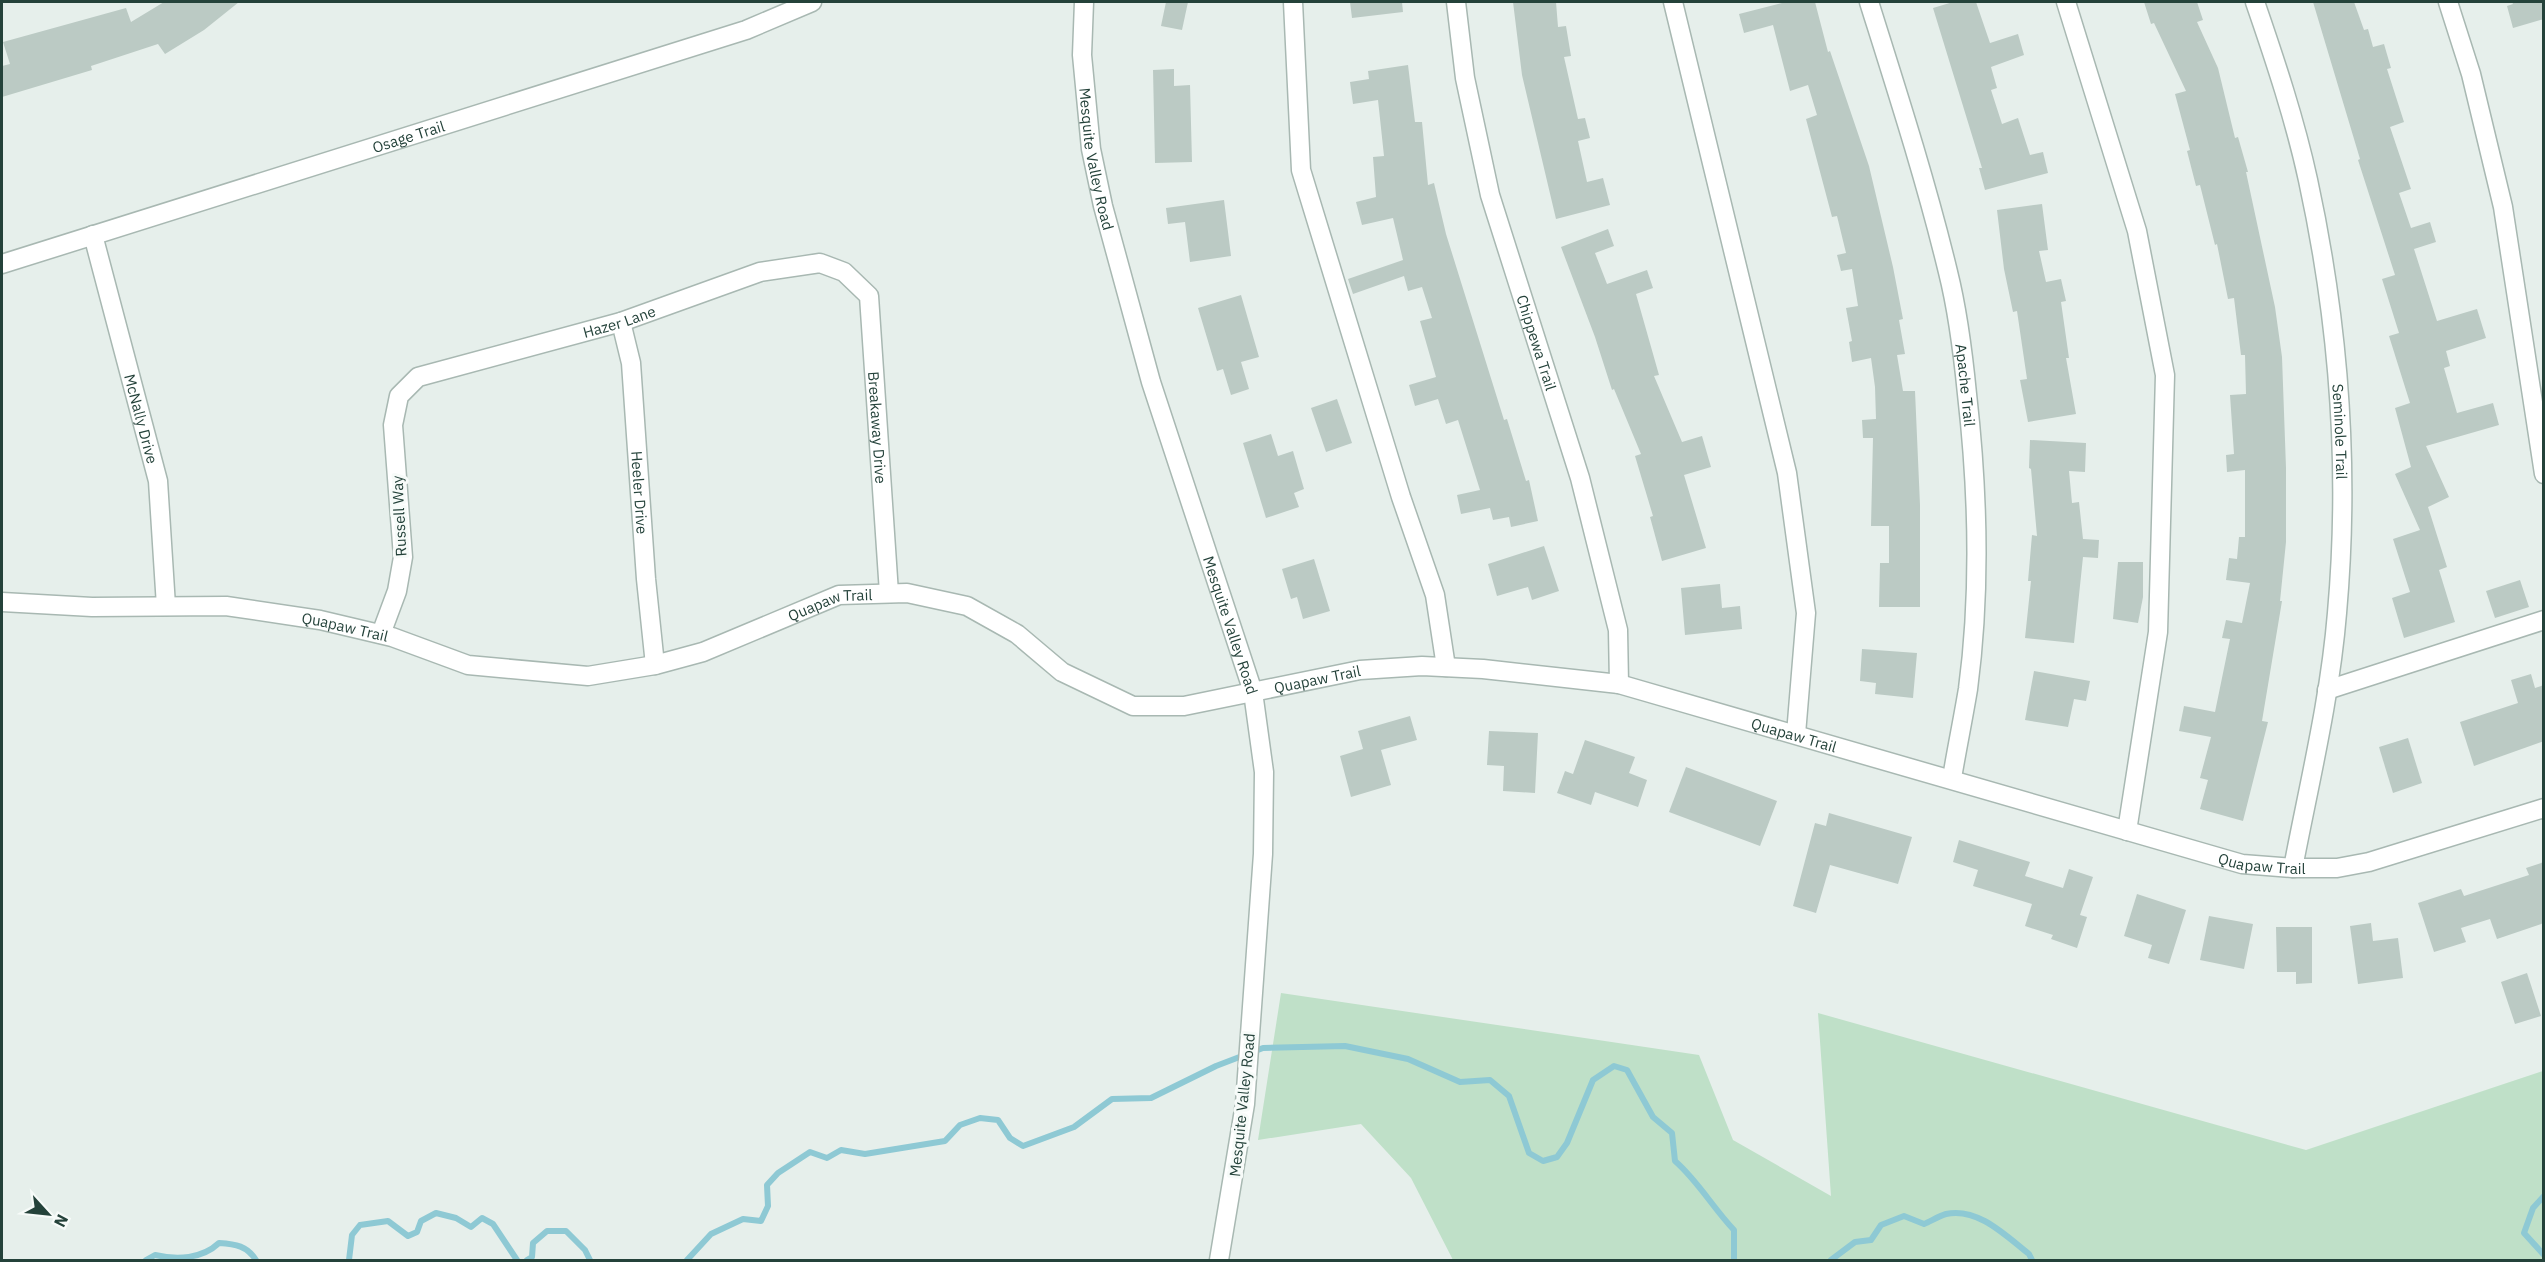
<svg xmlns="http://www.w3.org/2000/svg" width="2545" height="1262" font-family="'IBM Plex Sans',sans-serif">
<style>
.green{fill:#bfe0c8}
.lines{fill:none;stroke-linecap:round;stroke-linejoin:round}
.stream{stroke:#8ec9d4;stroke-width:6}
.building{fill:#bbcac4}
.minor-casing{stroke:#a8b8b2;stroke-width:21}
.minor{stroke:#fff;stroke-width:18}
.labels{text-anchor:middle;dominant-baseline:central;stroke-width:6;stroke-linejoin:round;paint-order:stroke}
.street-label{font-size:15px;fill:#24423a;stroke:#f7fbf9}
</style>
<rect width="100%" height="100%" fill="#e6efeb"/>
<polygon class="green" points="1281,993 1699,1055 1733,1140 1831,1196 1818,1013 2306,1150 2543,1071 2543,1260 1453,1260 1411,1178 1361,1124 1258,1140"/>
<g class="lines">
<g class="stream">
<polyline points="2544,1196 2533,1208 2524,1233 2544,1255"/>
<path d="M146,1260l9,-5c22,5 47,4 64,-12 17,1 28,3 37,17"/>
<polyline points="349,1260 352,1235 360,1225 388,1221 408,1236 417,1232 421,1221 436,1213 456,1218 471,1227 482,1218 493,1224 517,1260"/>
<polyline points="527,1260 532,1257 533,1243 547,1231 566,1231 585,1250 590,1260"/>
<path d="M687,1260l24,-26 32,-15 18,2 7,-15 -1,-21 11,-12 32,-21 17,6 14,-8 24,4 80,-13 15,-16 20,-7 18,2 12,18 13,8 51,-19 38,-28 39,-1 65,-32 47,-18 82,-2 63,13 52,23 30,-2 19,16 20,57 14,8 14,-4 10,-14 26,-63 21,-14 13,4 26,47 19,16 3,28c23,20 38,47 59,69v30"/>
<path d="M1831,1260l24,-18 16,-2 10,-15 23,-9 20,8c7,-3 15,-8 22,-10 32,-7 60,22 83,40l3,6"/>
</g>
</g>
<g class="building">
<polygon points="164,2 239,2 204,30 165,54 158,44 91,66 92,70 2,97 2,66 10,64 3,42 126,8 131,22"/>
<polygon points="1166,2 1188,2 1182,30 1161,26"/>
<polygon points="1350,2 1402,2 1403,12 1352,18"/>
<polygon points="1513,2 1556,2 1558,27 1566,26 1571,56 1564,57 1578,119 1585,118 1590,138 1578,141 1587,182 1603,178 1610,205 1556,219 1522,75"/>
<polygon points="1786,2 1815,2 1828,52 1830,51 1869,166 1893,267 1903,319 1899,320 1905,354 1897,355 1903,391 1915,391 1920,505 1920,607 1879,607 1880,563 1889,563 1889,526 1871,526 1873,438 1863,438 1862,420 1876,419 1875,387 1871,358 1852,362 1849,342 1852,341 1846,308 1858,306 1852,269 1841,271 1837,255 1846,253 1837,216 1832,217 1806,119 1817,115 1808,85 1790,91 1773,25 1744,33 1739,14"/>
<polygon points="1953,2 1976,2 1990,43 2018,34 2024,55 1991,67 1997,88 1991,90 2002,124 2018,118 2030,155 2043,152 2048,173 1985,190 1979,168 1982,168 1933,8"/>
<polygon points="2144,2 2197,2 2203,20 2197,22 2218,68 2235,138 2238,137 2248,172 2246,172 2275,307 2282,357 2286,468 2286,542 2280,601 2282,601 2262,721 2268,722 2243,821 2200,809 2208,780 2200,778 2211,737 2179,731 2184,706 2215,712 2230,639 2222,638 2226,620 2242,623 2250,583 2226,580 2229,558 2237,559 2239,537 2245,537 2245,470 2227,472 2226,455 2234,454 2230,395 2246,394 2245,355 2241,355 2234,298 2228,299 2217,244 2215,245 2200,185 2196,186 2187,151 2190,150 2175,94 2186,91 2154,23 2151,24"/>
<polygon points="2313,2 2354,2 2364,30 2368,29 2373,47 2384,44 2391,68 2387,69 2404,122 2390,127 2411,189 2399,193 2411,228 2430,222 2436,242 2414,249 2437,321 2477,309 2486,338 2446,351 2450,366 2444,368 2457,413 2493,403 2499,425 2426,446 2449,497 2428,507 2447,567 2439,570 2455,622 2404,638 2392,598 2410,592 2393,539 2420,530 2395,474 2411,467 2395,408 2410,403 2389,336 2399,333 2382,279 2395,275 2358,160 2360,159"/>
<polygon points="2512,2 2544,2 2544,19 2513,28 2507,6 2513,4"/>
<polygon points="1408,65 1415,122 1422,122 1428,185 1434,183 1446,234 1504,420 1507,419 1526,481 1529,480 1538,521 1511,527 1509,517 1493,520 1490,508 1461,514 1457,495 1480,490 1458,420 1446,424 1438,399 1415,406 1409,385 1436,377 1420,321 1432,318 1422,287 1408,291 1404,276 1353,294 1348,279 1403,260 1393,218 1362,225 1356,202 1376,197 1373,157 1384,156 1378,100 1353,104 1350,82 1369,79 1368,71"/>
<polygon points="1174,69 1174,86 1190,85 1192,162 1155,163 1153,70"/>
<polygon points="1224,200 1231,256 1190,262 1185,222 1168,224 1166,208"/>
<polygon points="2042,204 2048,250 2039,251 2046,282 2061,279 2066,301 2061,302 2069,358 2066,358 2076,414 2028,422 2020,380 2027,379 2017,311 2013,312 2004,269 1997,210"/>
<polygon points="1608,229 1614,246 1595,253 1607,284 1647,270 1653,288 1636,294 1659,375 1654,376 1682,442 1702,436 1711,467 1684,475 1706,548 1662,561 1650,517 1653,516 1635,456 1641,454 1614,389 1612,390 1595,337 1561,247"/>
<polygon points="1241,295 1259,357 1241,362 1249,389 1231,395 1223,369 1217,371 1198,308"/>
<polygon points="1337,399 1352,443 1326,452 1311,408"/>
<polygon points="1271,434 1278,456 1293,451 1304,489 1294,493 1299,507 1266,518 1243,443"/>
<polygon points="2030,440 2086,443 2085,472 2069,471 2072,503 2079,502 2083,539 2099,540 2098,558 2083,557 2074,643 2025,638 2031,581 2028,581 2032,535 2037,536 2031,469 2029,468"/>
<polygon points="1544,546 1559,591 1532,600 1528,587 1497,596 1488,564"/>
<polygon points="1314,559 1330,611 1303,619 1297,597 1291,599 1282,569"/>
<polygon points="2118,562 2143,562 2143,597 2138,623 2113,619"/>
<polygon points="2520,580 2529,607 2495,618 2486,591"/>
<polygon points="1720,584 1722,608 1740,606 1742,629 1685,635 1681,588"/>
<polygon points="1862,649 1917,653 1913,698 1875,694 1876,683 1860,681"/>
<polygon points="2034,671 2090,681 2086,701 2074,699 2068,727 2025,720"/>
<polygon points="2531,674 2535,688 2544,685 2544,741 2474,766 2460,722 2518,703 2511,680"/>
<polygon points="1410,716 1417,740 1381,750 1391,785 1351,797 1340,756 1363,749 1358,731"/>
<polygon points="1489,731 1538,733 1535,793 1503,791 1504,766 1487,765"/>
<polygon points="2408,738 2422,783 2393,793 2379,747"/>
<polygon points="1585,740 1635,757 1629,773 1647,780 1638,807 1595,792 1591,805 1557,793 1565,771 1573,774"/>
<polygon points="1686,767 1777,801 1760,846 1669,812"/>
<polygon points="1829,813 1912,837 1898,884 1830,865 1816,913 1793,906 1815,823 1826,826"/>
<polygon points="1959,840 2030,862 2025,876 2063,888 2069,869 2093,877 2080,915 2087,917 2077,948 2051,939 2053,935 2025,926 2032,904 1973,886 1978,870 1953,862"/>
<polygon points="2544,862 2544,923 2497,939 2490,919 2461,928 2466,942 2434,952 2418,903 2461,889 2464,896 2529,875 2526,868"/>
<polygon points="2137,894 2186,910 2169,964 2148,958 2152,945 2124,936"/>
<polygon points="2209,916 2253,924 2244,969 2200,960"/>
<polygon points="2371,923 2373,941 2398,938 2403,978 2358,984 2350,926"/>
<polygon points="2276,927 2312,927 2312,983 2296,984 2296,972 2277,972"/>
<polygon points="2527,973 2541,1016 2515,1024 2501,982"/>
</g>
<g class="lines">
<defs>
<g id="minor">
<path id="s1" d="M1084,2l-2,53 9,94 12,57 48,176 102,310 11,80 -1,82 -18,250 -26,156"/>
<polyline points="1293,2 1301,170 1401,497 1435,595 1446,667"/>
<path id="s2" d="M1456,2l9,76 25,117 90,283 38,152 1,54"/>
<polyline points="1673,2 1787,473 1806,613 1796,734"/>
<path id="s3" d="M1869,2c28,89 57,179 79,270 10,40 15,81 19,122 11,97 14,197 1,295 -5,30 -11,59 -16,89"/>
<polyline points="2066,2 2137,231 2165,375 2158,632 2127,831"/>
<path id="s4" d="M2255,2c20,58 40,118 53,178 31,143 42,287 29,433 -7,86 -28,171 -44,255"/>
<polyline points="2448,2 2471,74 2503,207 2544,474"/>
<path id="s5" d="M93,235l65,246 8,125"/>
<path id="s6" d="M2,264l744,-234 66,-28"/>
<path id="s7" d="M621,322l10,41 15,216 9,86"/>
<path id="s8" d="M2,602l90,5 134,-1 94,14 72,17 76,28 120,11 67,-11 48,-13 136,-57 68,-2 60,13 50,28 45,38 71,34h51l176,-36 62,-4 61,3 136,15 623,180 51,4h44l32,-6 175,-54"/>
<path id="s9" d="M381,634l16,-43 6,-34 -10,-132 6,-29 19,-19 203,-55 139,-50 60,-9 24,9 25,24 20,297"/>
<polyline points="2327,690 2544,620"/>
</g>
</defs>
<use href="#minor" class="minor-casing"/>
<use href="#minor" class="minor"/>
</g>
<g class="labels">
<g class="street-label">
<text stroke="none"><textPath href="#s6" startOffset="426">Osage Trail</textPath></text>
<text stroke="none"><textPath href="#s1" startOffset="158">Mesquite Valley Road</textPath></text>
<text stroke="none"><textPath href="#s9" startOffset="478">Hazer Lane</textPath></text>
<text stroke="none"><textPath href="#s2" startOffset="351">Chippewa Trail</textPath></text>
<text stroke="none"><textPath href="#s3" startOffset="396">Apache Trail</textPath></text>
<text stroke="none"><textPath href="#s5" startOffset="190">McNally Drive</textPath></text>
<text stroke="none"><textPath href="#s9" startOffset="880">Breakaway Drive</textPath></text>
<text stroke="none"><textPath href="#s4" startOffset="440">Seminole Trail</textPath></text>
<text stroke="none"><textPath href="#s7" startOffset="172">Heeler Drive</textPath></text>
<text transform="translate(399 516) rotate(-93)">Russell Way</text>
<text stroke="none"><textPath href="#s8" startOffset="849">Quapaw Trail</textPath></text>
<text stroke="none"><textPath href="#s1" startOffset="644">Mesquite Valley Road</textPath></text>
<text stroke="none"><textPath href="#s8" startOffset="345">Quapaw Trail</textPath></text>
<text stroke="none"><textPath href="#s8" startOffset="1371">Quapaw Trail</textPath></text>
<text stroke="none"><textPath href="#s8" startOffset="1857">Quapaw Trail</textPath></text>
<text stroke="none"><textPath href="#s8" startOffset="2343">Quapaw Trail</textPath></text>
<text transform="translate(1242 1105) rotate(-84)">Mesquite Valley Road</text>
</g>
</g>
<rect width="2545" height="1262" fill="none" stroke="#24423a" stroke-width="6"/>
<g transform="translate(48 1214) rotate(117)" stroke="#f7fbf9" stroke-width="4.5" paint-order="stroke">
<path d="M0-4.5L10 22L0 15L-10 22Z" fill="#24423a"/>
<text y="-9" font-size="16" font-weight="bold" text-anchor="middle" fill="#24423a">N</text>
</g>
</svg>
